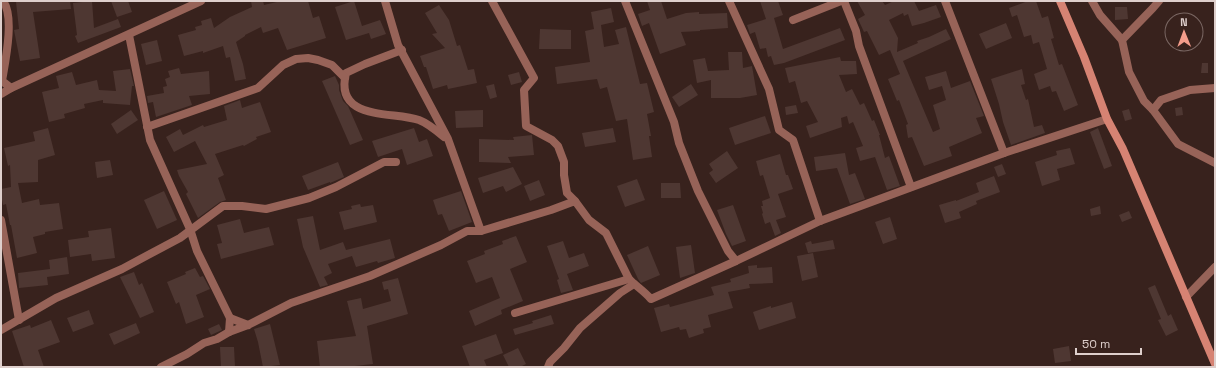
<svg xmlns="http://www.w3.org/2000/svg" width="1216" height="368" font-family="'Space Grotesk',sans-serif">
<style>
.building{fill:#4e3732}
.lines{fill:none;stroke-linecap:round;stroke-linejoin:round}
.street{stroke:#976358;stroke-width:8}
.secondary{stroke:#d68373;stroke-width:8}
</style>
<rect width="100%" height="100%" fill="#38221d"/>
<g class="building">
<polygon points="29,1 70,1 71,9 33,12 40,58 20,61 14,30 19,29 16,2"/>
<polygon points="92,1 94,28 118,19 121,27 78,43 75,36 77,35 73,3"/>
<polygon points="111,1 128,1 132,12 117,17"/>
<polygon points="251,1 263,1 264,5 281,1 308,1 313,18 319,16 326,38 287,50 278,28 263,33 261,27 245,35 245,36 236,42 243,64 246,79 235,81 230,57 226,58 223,46 203,53 203,51 184,56 178,35 196,30 195,27 202,25 201,21 211,18 214,28 230,17 252,7"/>
<polygon points="354,1 362,26 380,20 386,34 371,39 369,33 346,40 335,7"/>
<polygon points="647,1 661,1 667,19 686,13 699,12 699,14 727,13 728,28 700,30 700,31 681,32 686,45 660,54 649,23 642,26 638,14 650,10"/>
<polygon points="760,1 778,1 783,15 774,18 783,49 840,28 845,40 784,63 774,65 771,56 768,57 766,48 760,49 755,32 750,34 747,25 766,19"/>
<polygon points="857,1 882,1 885,5 894,1 914,1 919,11 936,5 941,17 924,23 912,26 908,14 904,16 903,13 889,20 898,38 897,52 918,43 917,41 929,37 946,29 951,39 903,61 933,132 940,129 933,105 946,100 942,86 929,90 925,77 946,71 951,88 970,81 984,116 976,118 982,133 949,147 952,156 924,166 912,137 908,138 906,125 908,124 899,100 897,101 888,79 900,74 890,50 879,55 867,31 864,32 858,19 865,15"/>
<polygon points="1028,1 1036,1 1042,18 1048,16 1054,38 1051,39 1059,65 1062,64 1078,105 1064,111 1056,91 1052,92 1050,86 1039,90 1034,74 1047,69 1039,42 1033,44 1031,35 1024,37 1017,15 1012,17 1009,8"/>
<polygon points="439,5 449,20 457,46 460,45 468,70 474,69 477,83 448,89 447,85 433,89 426,67 424,67 420,56 445,48 432,34 437,33 425,13"/>
<polygon points="1115,7 1127,7 1128,19 1115,20"/>
<polygon points="611,8 614,22 601,25 604,47 619,44 615,30 626,27 640,84 647,83 654,112 647,114 651,136 649,136 652,157 633,160 627,119 616,121 607,87 600,89 597,79 557,84 555,67 590,62 585,31 594,29 591,12"/>
<polygon points="1006,23 1012,38 986,49 979,34"/>
<polygon points="540,29 571,30 571,49 539,49"/>
<polygon points="157,40 162,61 146,65 141,44"/>
<polygon points="728,52 742,52 743,68 752,66 757,95 740,98 711,98 711,80 697,83 693,60 705,58 708,71 729,70"/>
<polygon points="840,57 841,61 856,61 857,74 839,75 846,92 852,89 860,105 864,103 872,121 874,120 880,135 879,135 885,158 889,156 900,186 887,190 875,157 860,161 856,148 863,146 853,122 849,124 847,116 841,118 842,127 810,138 806,126 818,122 807,101 801,103 795,81 789,83 785,68"/>
<polygon points="1202,63 1208,63 1208,73 1201,73"/>
<polygon points="179,68 181,74 209,71 210,94 189,96 192,105 156,117 153,102 148,103 147,96 164,93 163,87 167,86 165,79 170,77 168,71"/>
<polygon points="130,69 134,86 132,86 130,105 103,103 103,100 84,104 85,108 64,114 65,118 49,122 42,92 59,88 56,76 72,72 76,85 97,80 99,90 116,91 113,71"/>
<polygon points="1022,69 1025,84 1021,85 1026,100 1028,99 1034,127 1042,125 1045,133 1011,145 1003,122 999,104 991,79"/>
<polygon points="519,72 522,82 511,85 508,75"/>
<polygon points="335,76 339,85 339,90 343,101 348,106 363,140 350,145 322,81"/>
<polygon points="494,84 497,97 490,99 486,86"/>
<polygon points="691,84 698,95 679,107 672,97"/>
<polygon points="240,100 242,108 260,102 271,132 256,137 257,139 244,146 243,145 215,154 224,175 218,178 226,200 220,202 198,218 186,194 188,192 179,176 177,170 207,164 195,141 174,152 166,137 180,129 183,135 203,125 204,127 227,120 224,106"/>
<polygon points="796,105 798,113 786,115 785,107"/>
<polygon points="1182,107 1183,115 1176,116 1175,108"/>
<polygon points="1129,109 1132,119 1125,121 1122,111"/>
<polygon points="131,110 138,120 117,134 111,124"/>
<polygon points="483,110 483,127 456,128 455,111"/>
<polygon points="765,116 771,133 735,145 729,128"/>
<polygon points="48,128 55,155 38,160 38,182 18,183 22,203 39,199 40,205 59,203 63,229 45,232 45,234 33,237 37,253 17,258 11,225 10,225 6,204 3,205 1,195 1,189 11,187 10,165 8,166 4,148 35,141 33,132"/>
<polygon points="414,128 419,142 427,139 433,156 407,165 402,149 378,157 372,141"/>
<polygon points="613,128 616,142 585,147 582,133"/>
<polygon points="1098,128 1112,166 1104,169 1090,132"/>
<polygon points="532,135 534,155 508,157 511,163 479,162 479,139 514,140 513,137"/>
<polygon points="1070,148 1075,164 1057,169 1060,180 1042,186 1035,162 1057,155 1056,151"/>
<polygon points="727,151 738,168 716,183 709,173 713,170 709,164"/>
<polygon points="845,153 849,175 855,173 865,199 850,204 837,168 816,171 814,157"/>
<polygon points="780,154 786,175 788,175 793,189 778,194 786,217 776,220 781,233 775,236 770,222 765,224 762,214 763,213 761,206 763,206 762,201 770,198 763,175 760,176 756,161"/>
<polygon points="110,160 113,175 97,178 95,162"/>
<polygon points="338,162 344,177 330,183 330,182 308,190 302,176"/>
<polygon points="1002,164 1006,174 998,177 994,167"/>
<polygon points="513,167 522,184 506,192 503,186 483,193 478,178"/>
<polygon points="994,176 1000,192 976,201 977,204 959,212 961,218 945,223 939,205 956,200 956,201 979,192 976,183"/>
<polygon points="637,179 645,200 625,207 617,186"/>
<polygon points="539,180 545,195 530,201 524,186"/>
<polygon points="661,183 680,183 681,198 661,198"/>
<polygon points="164,191 177,220 157,229 144,200"/>
<polygon points="461,191 472,222 449,231 442,214 438,215 433,200"/>
<polygon points="360,204 361,207 373,205 377,222 344,230 339,212 352,209 351,206"/>
<polygon points="733,205 746,241 732,246 726,234 717,210"/>
<polygon points="1100,206 1101,214 1091,216 1090,209"/>
<polygon points="1129,211 1132,218 1122,222 1119,215"/>
<polygon points="313,216 320,250 343,242 346,250 390,239 395,258 378,263 377,261 356,267 352,256 328,264 332,273 324,277 328,285 320,287 303,247 297,219"/>
<polygon points="890,217 897,239 883,244 875,222"/>
<polygon points="240,219 244,233 269,227 274,245 221,259 217,244 222,243 217,225"/>
<polygon points="111,228 115,258 92,261 91,254 70,257 68,240 89,237 88,231"/>
<polygon points="516,236 527,262 510,269 523,301 501,310 502,314 475,326 469,311 500,298 492,277 476,283 467,261 485,254 484,251 503,244 502,241"/>
<polygon points="833,240 835,249 808,253 805,243 811,241 812,244"/>
<polygon points="563,241 569,258 584,253 589,266 567,274 573,290 561,293 557,280 559,279 547,246"/>
<polygon points="691,245 695,273 680,278 676,247"/>
<polygon points="648,246 660,275 641,283 638,279 627,255"/>
<polygon points="813,253 818,277 802,281 797,256"/>
<polygon points="67,257 69,274 47,277 48,285 19,288 18,273 50,269 49,260"/>
<polygon points="757,265 757,268 772,267 773,283 749,284 750,288 728,292 733,308 708,315 711,327 703,329 704,333 689,338 686,329 680,330 679,327 661,332 654,308 669,304 670,307 714,295 711,287 731,282 730,279 749,273 748,266"/>
<polygon points="195,268 200,277 203,276 210,289 196,295 204,317 186,324 179,302 176,304 167,282 186,274 185,272"/>
<polygon points="134,272 139,285 142,283 154,312 140,318 120,277"/>
<polygon points="398,278 408,314 367,326 373,364 346,367 320,367 317,341 356,336 347,301 361,298 363,309 391,301 388,289 384,290 382,282"/>
<polygon points="1155,285 1168,316 1171,314 1178,330 1166,336 1158,320 1161,319 1148,288"/>
<polygon points="792,302 796,318 759,330 753,312 771,306 771,308"/>
<polygon points="89,310 94,324 73,332 67,318"/>
<polygon points="551,315 554,324 515,335 513,329 533,323 532,321"/>
<polygon points="51,320 60,342 38,350 44,367 24,367 12,331 30,325 31,328"/>
<polygon points="136,323 140,333 114,345 109,334"/>
<polygon points="219,324 222,330 211,335 208,329"/>
<polygon points="270,324 280,365 263,367 258,342 254,329"/>
<polygon points="496,334 503,353 484,360 487,367 470,367 462,346"/>
<polygon points="1069,346 1071,361 1055,363 1053,349"/>
<polygon points="220,347 234,347 235,367 221,367"/>
<polygon points="518,348 526,364 520,367 509,367 503,355"/>
</g>
<g class="lines">
<g class="street">
<path d="M3,1c12,15 2,62 -1,80l9,7"/>
<polyline points="385,1 398,45 448,139 481,231"/>
<polyline points="492,1 534,78 524,90 526,126 552,140 558,146 564,162 564,175 567,193 575,201"/>
<polyline points="625,1 674,122 679,143 698,191 728,251 736,261"/>
<polyline points="729,1 769,89 779,130 793,140 820,221"/>
<polyline points="844,1 856,31 859,46 911,187"/>
<polyline points="945,1 1004,153"/>
<polyline points="1092,1 1100,15 1122,40"/>
<polyline points="1159,1 1153,8 1122,40 1129,72 1144,101 1153,110 1178,144 1215,163"/>
<polyline points="793,20 841,1"/>
<polyline points="129,35 150,140 190,229 197,251 230,318 229,332"/>
<path d="M402,50l-37,14 -19,9c-12,48 46,38 73,47 8,3 18,11 25,17"/>
<polyline points="1,94 11,88 201,1"/>
<polyline points="1153,110 1161,100 1190,90 1215,88"/>
<polyline points="147,127 258,88 283,65 296,59 308,58 318,60 332,65 345,78"/>
<polyline points="1,220 19,320"/>
<polyline points="1186,297 1215,267"/>
<polyline points="515,313 629,279"/>
<polyline points="230,318 248,325"/>
<polyline points="1,330 56,298 122,269 148,255 180,238 223,206 242,206 266,209 309,198 336,187 384,162 396,162"/>
<path d="M161,367l26,-13 17,-11 13,-4 12,-7 19,-7 43,-22 79,-27 71,-31 26,-14h14l70,-21 24,-9 14,19 17,13 23,46c7,7 15,12 22,20l85,-38 84,-40 184,-68 103,-34"/>
<polyline points="548,367 550,362 564,348 580,328 620,293 634,284"/>
</g>
<polyline class="secondary" points="1060,1 1084,57 1107,119 1123,149 1215,364"/>
</g>
<rect width="1216" height="368" fill="none" stroke="#decfcc" stroke-width="4"/>
<g transform="translate(1184 32) rotate(359)"><circle r="19" fill="#38221d" stroke="#7a6763"/>
<path d="M0-3L7 15L0 10L-7 15Z" fill="#f49d8b"/>
<text y="-6" font-size="11" font-weight="bold" text-anchor="middle" fill="#decfcc">N</text>
</g>
<path d="M1076 348v6h65v-6" fill="none" stroke="#decfcc" stroke-width="2"/>
<text x="1082" y="348" font-size="12" fill="#decfcc" stroke="#38221d" stroke-width="3" paint-order="stroke">50 m</text>
</svg>
